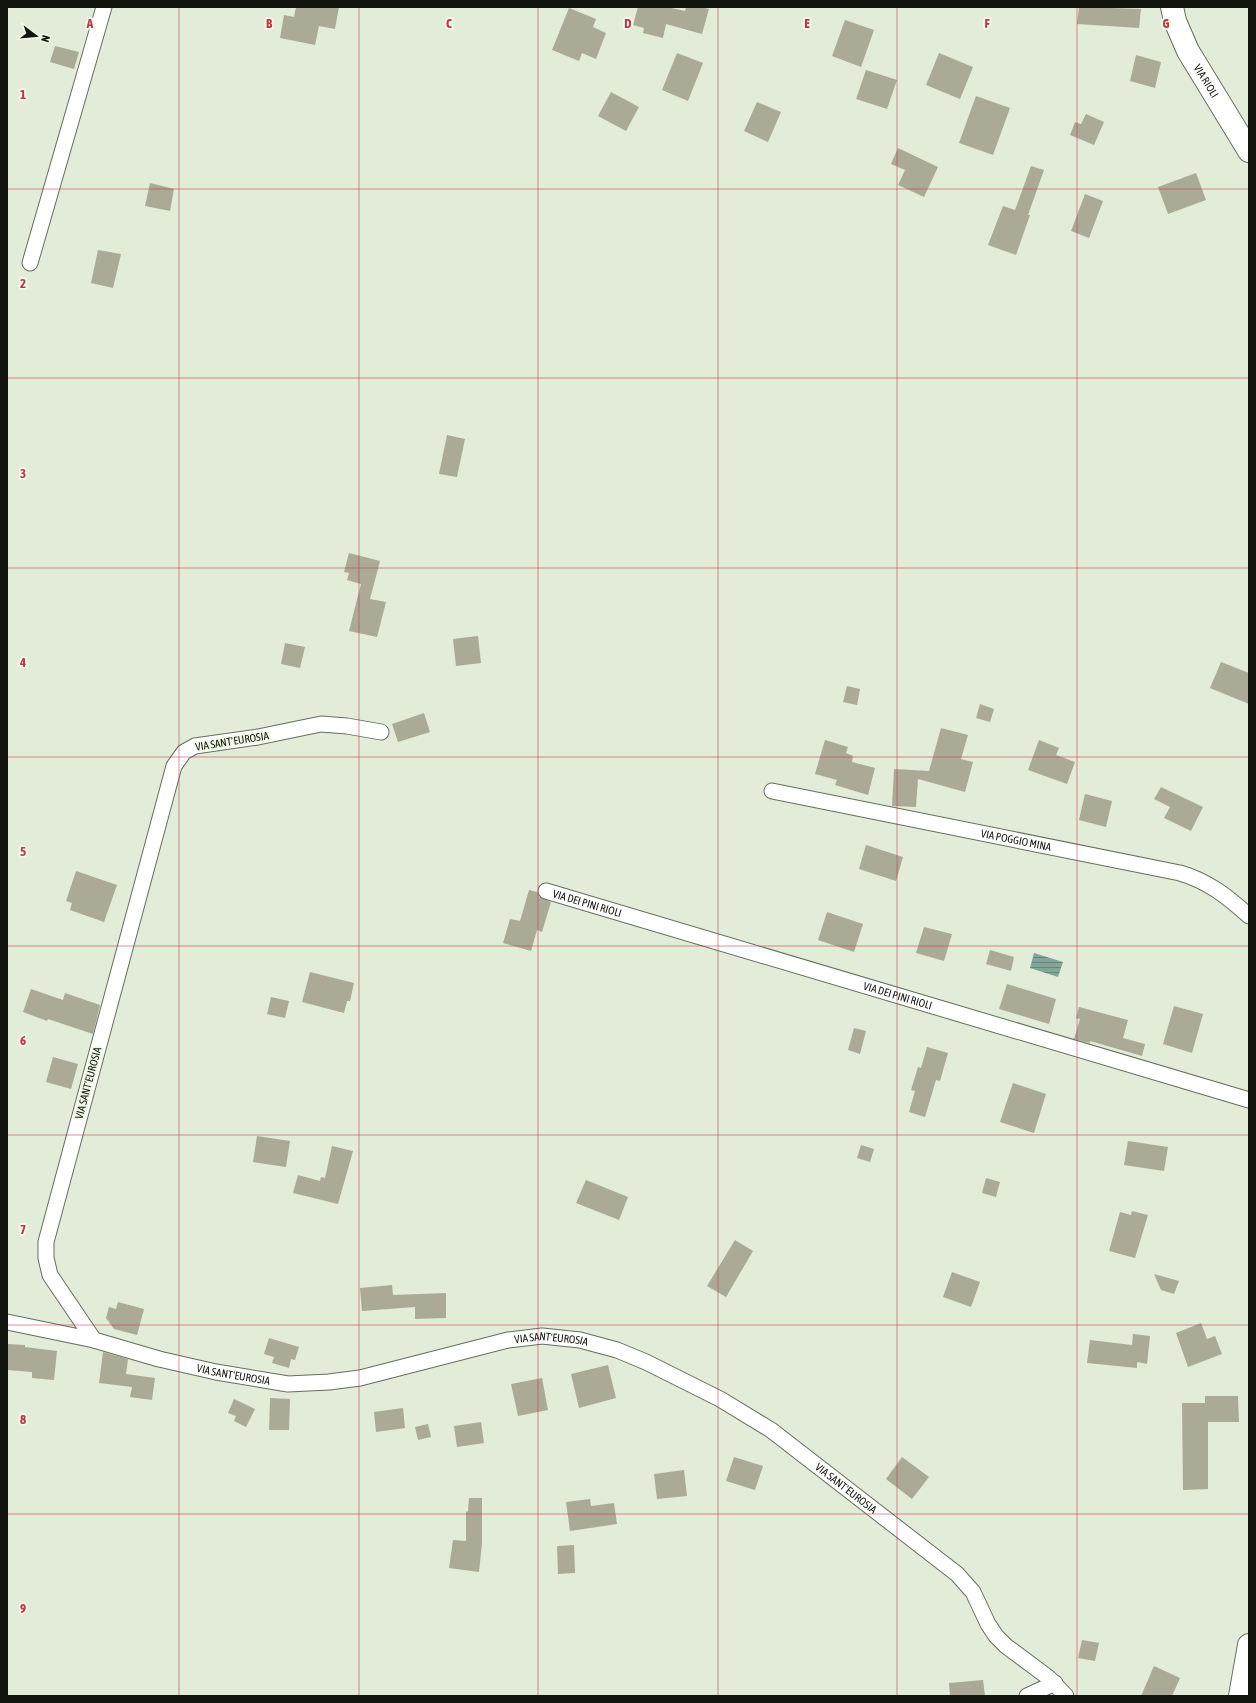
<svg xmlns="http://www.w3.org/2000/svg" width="1256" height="1703" font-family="'Asap Condensed',sans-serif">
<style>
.water{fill:url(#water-rules)}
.building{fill:#aaaa96}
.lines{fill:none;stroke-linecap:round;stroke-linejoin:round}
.minor-casing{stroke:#666e5d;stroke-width:17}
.secondary-casing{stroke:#666e5d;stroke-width:24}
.minor{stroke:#fff;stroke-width:15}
.secondary{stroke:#fff;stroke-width:22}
.grid{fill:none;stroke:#c4334a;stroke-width:1;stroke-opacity:0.55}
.labels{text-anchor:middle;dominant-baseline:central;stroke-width:4;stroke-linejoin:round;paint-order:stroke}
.street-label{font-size:11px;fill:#12150e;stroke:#eff9e6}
.grid-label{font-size:13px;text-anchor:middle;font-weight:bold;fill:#c4334a;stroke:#eff9e6;stroke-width:4;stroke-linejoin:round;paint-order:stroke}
</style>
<defs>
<pattern id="water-rules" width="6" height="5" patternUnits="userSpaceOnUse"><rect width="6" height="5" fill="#82a59a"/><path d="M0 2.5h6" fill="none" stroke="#69857c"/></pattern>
</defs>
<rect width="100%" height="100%" fill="#e2ecd8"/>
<polygon class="water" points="1034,953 1063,962 1058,977 1030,968"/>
<g class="building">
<polygon points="296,7 339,7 335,29 319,26 315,45 280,38 284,15 294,17"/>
<polygon points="638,7 667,7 685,11 686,7 700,7 709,9 702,34 666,24 663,38 643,33 644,28 633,25"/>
<polygon points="1079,7 1141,9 1139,28 1077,24"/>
<polygon points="569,8 596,19 593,27 606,33 596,59 582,53 579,61 552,50"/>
<polygon points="845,20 874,30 861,67 832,56"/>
<polygon points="55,46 79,52 74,69 50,62"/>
<polygon points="677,53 703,63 688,101 662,90"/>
<polygon points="939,53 973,67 960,99 926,85"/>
<polygon points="1136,55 1161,62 1155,88 1130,81"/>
<polygon points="866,70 897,80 887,109 856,99"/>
<polygon points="611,92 639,107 626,131 598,116"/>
<polygon points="976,96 1010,108 993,155 959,143"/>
<polygon points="757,102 781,112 768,142 744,131"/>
<polygon points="1086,114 1104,122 1094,145 1070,135 1075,122 1081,124"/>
<polygon points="898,148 938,167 924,197 898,185 905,170 891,164"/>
<polygon points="1031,166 1044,170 1028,215 1030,215 1016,255 988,245 1003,206 1015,210"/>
<polygon points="1196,173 1206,200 1168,214 1158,187"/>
<polygon points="150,183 174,189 170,211 145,206"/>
<polygon points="1085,194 1103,201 1089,238 1071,231"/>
<polygon points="98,250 121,254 113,288 91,283"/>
<polygon points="447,435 465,439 457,477 439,474"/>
<polygon points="349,553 380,561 370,599 386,602 377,637 349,631 361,584 347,580 349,573 344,572"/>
<polygon points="478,636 481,663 456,666 453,639"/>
<polygon points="285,643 305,647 300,668 281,664"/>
<polygon points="1221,662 1249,673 1249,704 1210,688"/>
<polygon points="847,686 860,689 857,705 843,702"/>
<polygon points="980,704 994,709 990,722 976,718"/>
<polygon points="424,713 430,732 398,742 392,724"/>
<polygon points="941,728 968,735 961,759 973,762 965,792 918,779 916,807 892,806 894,769 929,771"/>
<polygon points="825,740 848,747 846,753 853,756 852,762 875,768 868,795 835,785 837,780 815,774"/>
<polygon points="1039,740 1059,748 1056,755 1075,762 1067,784 1028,770"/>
<polygon points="1161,787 1203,807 1191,831 1164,818 1170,807 1154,799"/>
<polygon points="1085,794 1112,801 1106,827 1079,820"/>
<polygon points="866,845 903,857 896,881 859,869"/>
<polygon points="76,871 117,885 104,922 70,910 72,903 66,901"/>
<polygon points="529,890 537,892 540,897 551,902 542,932 537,930 531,951 503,943 510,919 520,921"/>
<polygon points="827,912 863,924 854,952 818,940"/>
<polygon points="924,927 952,934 944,961 916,953"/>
<polygon points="990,950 1014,957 1011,971 986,964"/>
<polygon points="310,972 354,983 350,1001 347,1001 344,1013 302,1002"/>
<polygon points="1007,984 1056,999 1049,1024 999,1009"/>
<polygon points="31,989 63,1000 65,993 100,1005 93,1034 48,1019 47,1021 23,1012"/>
<polygon points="271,997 289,1001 285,1018 267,1014"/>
<polygon points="1174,1006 1203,1014 1192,1053 1163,1044"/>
<polygon points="1079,1007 1128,1020 1123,1038 1145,1044 1142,1056 1090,1041 1090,1043 1074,1039 1080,1019 1076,1018"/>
<polygon points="854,1028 866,1031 860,1054 848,1050"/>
<polygon points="927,1047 948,1053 940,1081 936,1080 925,1117 909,1112 915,1091 911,1090 918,1067 921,1068"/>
<polygon points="53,1057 78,1064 71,1089 46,1082"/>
<polygon points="1013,1083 1046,1094 1034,1133 1000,1122"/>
<polygon points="257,1136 290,1141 286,1167 253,1162"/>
<polygon points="1128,1141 1168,1147 1164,1171 1124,1165"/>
<polygon points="861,1145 874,1149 870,1162 857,1158"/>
<polygon points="332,1146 353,1151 338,1204 293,1193 298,1175 320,1181 321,1177 325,1178"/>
<polygon points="986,1178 1000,1182 996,1197 982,1193"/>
<polygon points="586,1180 628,1197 619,1220 576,1203"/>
<polygon points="1132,1211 1148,1215 1135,1258 1109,1251 1120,1212 1131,1215"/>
<polygon points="735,1240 753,1251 726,1297 707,1286"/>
<polygon points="952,1272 980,1282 971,1307 943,1297"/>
<polygon points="1154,1274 1179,1281 1174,1294 1161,1290"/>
<polygon points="392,1285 393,1295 446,1293 446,1318 415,1319 415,1307 362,1311 360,1288"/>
<polygon points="118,1302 144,1309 137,1335 114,1329 106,1318 109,1307 116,1309"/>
<polygon points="1201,1323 1207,1339 1215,1336 1222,1354 1188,1367 1176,1333"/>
<polygon points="1133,1334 1150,1336 1147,1364 1137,1362 1137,1368 1087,1363 1090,1340 1132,1345"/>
<polygon points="269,1338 299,1347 295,1360 291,1359 289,1368 272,1363 274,1357 264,1354"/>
<polygon points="7,1344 25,1345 25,1347 57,1351 54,1380 32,1378 32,1372 7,1370"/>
<polygon points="103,1352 128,1359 126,1374 155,1378 152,1400 130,1397 132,1387 99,1383"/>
<polygon points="608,1365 616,1398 579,1408 571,1374"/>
<polygon points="542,1378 548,1410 518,1416 511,1384"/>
<polygon points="1205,1396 1238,1396 1239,1422 1208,1422 1208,1489 1183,1490 1182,1403 1205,1403"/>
<polygon points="270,1398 290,1399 289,1430 269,1430"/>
<polygon points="234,1399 255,1409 246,1427 234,1421 236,1416 228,1413"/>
<polygon points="403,1408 405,1428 376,1432 374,1412"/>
<polygon points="481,1422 484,1443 457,1447 454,1426"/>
<polygon points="428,1424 431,1437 418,1440 415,1427"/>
<polygon points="734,1457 763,1466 755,1490 726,1481"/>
<polygon points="902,1457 929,1477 912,1499 886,1479"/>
<polygon points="684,1470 687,1496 657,1499 654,1474"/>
<polygon points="469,1498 482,1498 482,1543 479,1572 449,1568 453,1540 466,1541 466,1512 468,1511"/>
<polygon points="590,1499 591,1506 614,1503 617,1524 570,1531 566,1502"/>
<polygon points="574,1545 575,1573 558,1574 557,1546"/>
<polygon points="1082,1640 1099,1643 1095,1661 1078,1658"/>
<polygon points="1154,1666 1180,1678 1172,1696 1141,1696"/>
<polygon points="983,1680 985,1696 950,1696 949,1683"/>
</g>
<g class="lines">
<defs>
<g id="minor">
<polyline points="30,263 104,7"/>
<path id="s1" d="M381,732l-34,-6 -26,-2 -63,13 -63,9 -11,6 -10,14 -128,476v16l4,17 44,65 65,19 57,13 72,12 41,-2 31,-4 148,-38 34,-4 38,4 37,10 29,12 74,37 51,31 186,144 16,18 15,32 8,12 10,10 43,32 17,18"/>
<path id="s2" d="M772,791l408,82c28,8 48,24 69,43"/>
<path id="s3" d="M546,891l703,209"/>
<polyline points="7,1322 94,1340"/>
<polyline points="1027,1696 1055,1683"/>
</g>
<g id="secondary">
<path id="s4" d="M1172,7l3,14 13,30 61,100"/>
<polyline points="1240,1696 1249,1645"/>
</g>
</defs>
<use href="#minor" class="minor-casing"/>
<use href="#secondary" class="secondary-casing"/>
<use href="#minor" class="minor"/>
<use href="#secondary" class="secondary"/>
</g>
<path class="grid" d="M179,7v1689M359,7v1689M538,7v1689M718,7v1689M897,7v1689M1077,7v1689M7,189h1242M7,378h1242M7,568h1242M7,757h1242M7,946h1242M7,1135h1242M7,1325h1242M7,1514h1242"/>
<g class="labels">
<g class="street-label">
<text stroke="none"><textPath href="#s4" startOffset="82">VIA RIOLI</textPath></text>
<text transform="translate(232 741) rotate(-9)">VIA SANT'EUROSIA</text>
<text stroke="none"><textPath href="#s2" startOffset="249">VIA POGGIO MINA</textPath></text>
<text stroke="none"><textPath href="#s3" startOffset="43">VIA DEI PINI RIOLI</textPath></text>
<text stroke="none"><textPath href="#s3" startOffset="367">VIA DEI PINI RIOLI</textPath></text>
<text transform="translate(88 1083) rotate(-75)">VIA SANT'EUROSIA</text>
<text stroke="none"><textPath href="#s1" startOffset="1291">VIA SANT'EUROSIA</textPath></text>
<text stroke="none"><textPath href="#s1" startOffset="967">VIA SANT'EUROSIA</textPath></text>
<text stroke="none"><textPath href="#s1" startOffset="1627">VIA SANT'EUROSIA</textPath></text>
</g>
</g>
<g class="grid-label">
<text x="90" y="28">A</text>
<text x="269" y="28">B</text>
<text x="449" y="28">C</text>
<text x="628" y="28">D</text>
<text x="807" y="28">E</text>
<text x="987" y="28">F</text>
<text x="1166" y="28">G</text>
<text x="23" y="99">1</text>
<text x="23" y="288">2</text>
<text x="23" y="478">3</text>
<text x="23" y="667">4</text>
<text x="23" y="856">5</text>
<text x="23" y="1045">6</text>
<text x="23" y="1234">7</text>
<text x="23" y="1424">8</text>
<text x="23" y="1613">9</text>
</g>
<rect width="1256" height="1703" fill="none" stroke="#12150e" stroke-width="16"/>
<g transform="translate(36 36) rotate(106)" stroke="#eff9e6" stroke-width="3" paint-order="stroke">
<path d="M0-3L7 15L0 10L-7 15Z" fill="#12150e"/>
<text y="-6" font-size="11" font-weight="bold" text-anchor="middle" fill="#12150e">N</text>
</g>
</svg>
